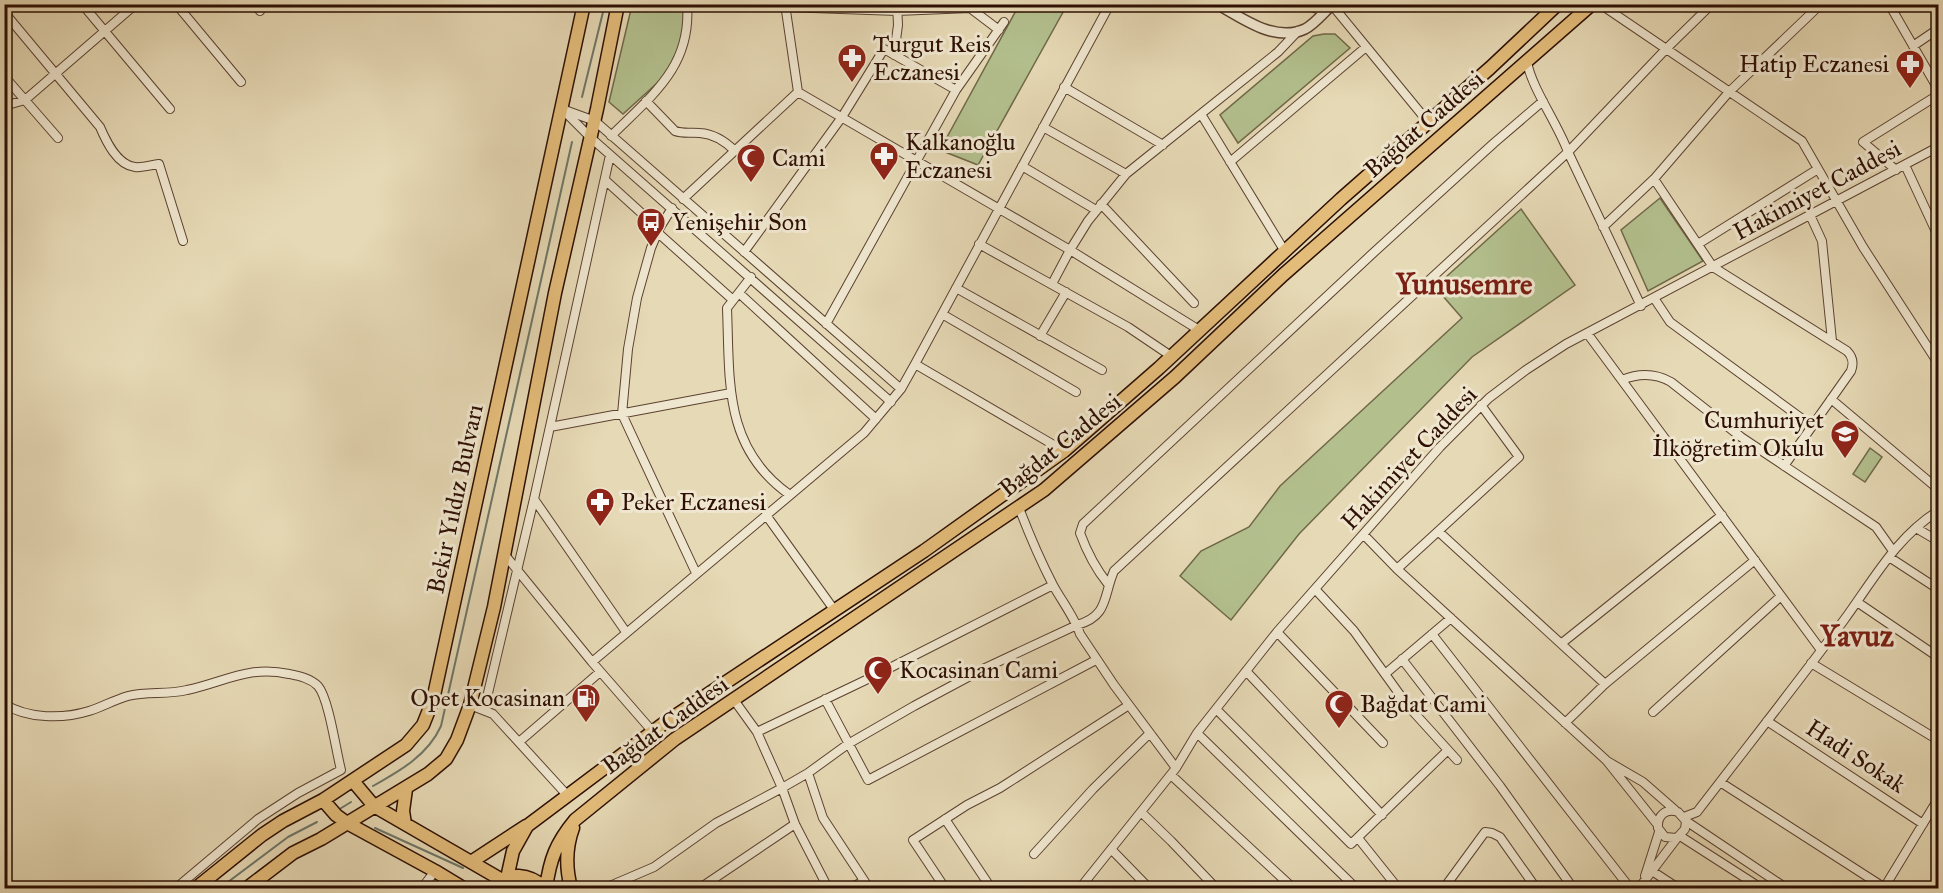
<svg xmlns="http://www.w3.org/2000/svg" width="1943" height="893" font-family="'IM FELL Great Primer',serif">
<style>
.green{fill:#b3c08e;stroke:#706848;stroke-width:1.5}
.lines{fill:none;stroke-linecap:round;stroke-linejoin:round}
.stream{stroke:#6d7667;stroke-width:2}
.minor-casing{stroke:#5b4230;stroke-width:10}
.tertiary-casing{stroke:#5b4230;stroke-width:12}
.primary-casing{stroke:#2d0f03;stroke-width:15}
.minor{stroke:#efe6cf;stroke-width:8}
.tertiary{stroke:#efe6cf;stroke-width:9}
.primary{stroke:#e3bc7a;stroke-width:12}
.labels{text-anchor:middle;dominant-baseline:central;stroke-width:6;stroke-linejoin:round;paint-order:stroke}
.poi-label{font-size:24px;fill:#2d0f03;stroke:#efe6cf;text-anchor:start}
.street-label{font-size:24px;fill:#2d0f03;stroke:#efe6cf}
.district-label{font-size:30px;font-weight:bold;fill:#7a1f14;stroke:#efe6cf}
</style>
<rect width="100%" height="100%" fill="#e6d9b5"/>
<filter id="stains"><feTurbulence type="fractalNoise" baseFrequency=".00333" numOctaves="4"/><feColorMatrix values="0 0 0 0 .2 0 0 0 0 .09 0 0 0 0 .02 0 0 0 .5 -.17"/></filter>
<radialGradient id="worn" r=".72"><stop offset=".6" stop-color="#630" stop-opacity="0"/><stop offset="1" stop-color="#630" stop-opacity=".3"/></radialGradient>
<path class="green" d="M632,5H688L682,44L666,75L623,114L609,102Z
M1019,5H1067L978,165L940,150Z
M1324,34H1335L1350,48L1238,143L1220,115L1313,36Z
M1660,198L1703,261L1648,291L1621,230Z
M1521,209L1575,285L1472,357L1299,534L1231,620L1180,576L1201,551L1249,527L1280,486L1462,318L1435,287Z
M1870,448L1882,457L1865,482L1853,474Z"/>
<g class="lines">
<path class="stream" d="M582,97L605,4
M373,786C400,771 428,755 441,726L572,142
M338,810L351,802
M375,828L463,868
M220,888L288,837L317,822"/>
<g class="minor-casing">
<path id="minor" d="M82,4L170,109
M176,4L241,82
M254,4L260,11
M785,4L798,92
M970,4V8L999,30
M1305,4L1325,12
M1600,4L1802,141L1863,247L1938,363
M1889,4L1938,89
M1332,5L1428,122
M785,7L897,11L970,8
M4,12L100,127C106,141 117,165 135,167C142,168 151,165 159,164L183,241
M1913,46L1938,29
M894,55L898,25L897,4
M4,76L58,138
M1064,87L1163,145
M798,92L1070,250L1199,330
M646,101L675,131C683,134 691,132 700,133C714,134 725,141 735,151
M4,106L25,100L136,4
M562,109L595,121L901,389
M565,112L591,138L891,402
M1201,114L1284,250
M1043,127L1126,174
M611,136C651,96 692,67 687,4
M1230,162L1366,47
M1905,165L1938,236
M1022,166L1096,210
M1896,170L1863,142L1938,95
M1654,179L1713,267L1847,351C1853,357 1854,363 1851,371L1784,466
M605,180L659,229
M683,199L798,92
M1101,204L1194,303
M672,208L659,229L651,248L637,298L628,349L622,414L696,573
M1810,215L1822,241L1832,341
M1603,227L1654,179L1729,92L1821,4
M657,232L733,300
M979,244L1128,327L1171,356
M1698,244L1818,169
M744,252L842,117L884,49L956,90
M751,277L727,308C730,381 723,448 790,495
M1052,284L1070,250L1088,221L1126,174L1278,52L1298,31
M956,288L1102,370
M739,293L876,419
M1654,298L1670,322L1812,426
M1641,306L1568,152L1666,49L1712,4
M942,314L1076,392
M826,324L956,90L1004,22
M1587,333L1821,650
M1040,336L1066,292
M915,364L1064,451
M1622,380C1639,373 1655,373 1671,382L1741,437L1876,527L1893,551
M1831,399L1938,489
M550,427L731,393
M534,499L626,632
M1019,508C1029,534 1040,560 1053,585C1061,600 1075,618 1080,634L1114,685L1176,768
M766,515L835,611
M1916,528L1938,541
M1439,532L1605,684
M1364,535L1397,569L1606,760L1657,824
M505,555L592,662L653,732
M1889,557L1938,589
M1397,569L1519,457L1481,405
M1108,584C1095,568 1087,552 1080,533L1083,524L1371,255L1494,143L1543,101
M1315,589L1354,631L1408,706L1457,760
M1857,602L1938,657
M1277,632L1383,743
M1432,634L1630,888
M1562,643L1722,515
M1402,659L1500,786L1573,888
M592,662L864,433L901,389L915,364L1110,4
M1811,663L1938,740
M1246,671L1382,815
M1385,674L1451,618
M825,699L868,780L1096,660
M734,700L757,732L870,678L1053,585
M4,704C28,719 63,719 89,711C102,707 114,700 128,696C147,691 167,695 187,690C225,682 248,665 289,674C299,676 310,678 318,686C329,699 336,751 341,770L298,793L258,819L176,888
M470,705L493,714L567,795
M1216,709L1351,844L1448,750
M484,710L534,499L610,155
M1653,712L1781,596
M1767,721L1923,824
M1565,723L1605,684L1755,560
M757,732L782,788L795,824L828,888
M1197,733L1356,888
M519,742L600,672
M1607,761L1643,782L1675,810
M808,773L823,818L869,888
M1171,775L1293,888
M1720,782L1885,888
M1141,812L1171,841L1216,888
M1684,817L1697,812C1746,748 1796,685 1844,620C1872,582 1896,537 1938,511
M945,819L991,888
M1686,821L1685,829L1677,838L1665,837L1658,828C1657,815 1666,808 1678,812L1686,821L1786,888
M1680,836L1761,888
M1358,838L1398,888
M1111,849L1149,888
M1034,854L1093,789L1150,733
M1652,871L1678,888
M1645,876L1659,832
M422,888L435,871
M605,888L654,867L716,823L782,788L808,773L848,744L914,706L985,668L1077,625C1109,616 1103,596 1114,571L1568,152C1558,124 1532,89 1527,62
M700,888L795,824
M850,888L864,881
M945,888L913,840L967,805L1000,788L1129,705
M1080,888L1176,768L1197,733L1277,632L1440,447L1489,398L1526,370L1566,344L1938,147
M1444,888L1485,832L1492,833L1500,837L1536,888
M1639,888L1677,838
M1884,888L1938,799"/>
</g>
<g class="tertiary-casing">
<path id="tertiary" d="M1217,4C1242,18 1275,43 1305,29C1315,24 1324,12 1333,4"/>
</g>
<g class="primary-casing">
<path id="primary" d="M353,781L374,806L502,880
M323,800L336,815L347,823L435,871L463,888
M405,824L403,811L406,789
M471,862L526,826
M507,878L513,851L527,826L663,724L924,551L1064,451L1159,368L1341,199L1490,68L1558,4
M196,888L262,835L283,821L323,800L406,745L423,725L433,700L584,4
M247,888L293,853L321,839L428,774L446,759L457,740L470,705L494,607L555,293L597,109L618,4
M493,888C508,870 530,874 545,888
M546,888C550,859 556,843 575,820L675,739L1044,490L1175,377L1283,275L1592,4
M571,888C566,869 566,847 573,828"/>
</g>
<use href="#minor" class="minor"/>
<use href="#tertiary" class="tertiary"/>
<use href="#primary" class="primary"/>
</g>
<defs>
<g id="pharmacy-pin" transform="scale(1.5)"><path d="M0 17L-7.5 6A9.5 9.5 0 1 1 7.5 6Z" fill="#8f2418" stroke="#efe6cf"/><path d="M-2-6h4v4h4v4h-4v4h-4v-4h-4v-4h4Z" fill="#fff"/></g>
<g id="mosque-pin" transform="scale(1.5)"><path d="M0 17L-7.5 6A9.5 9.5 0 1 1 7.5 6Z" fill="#8f2418" stroke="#efe6cf"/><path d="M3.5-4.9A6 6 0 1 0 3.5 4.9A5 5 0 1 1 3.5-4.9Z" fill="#fff"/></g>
<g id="bus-pin" transform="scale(1.5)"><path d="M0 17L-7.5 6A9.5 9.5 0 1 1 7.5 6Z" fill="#8f2418" stroke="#efe6cf"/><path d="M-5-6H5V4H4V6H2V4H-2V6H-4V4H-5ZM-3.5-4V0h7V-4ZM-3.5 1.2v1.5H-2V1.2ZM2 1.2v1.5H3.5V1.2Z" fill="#fff"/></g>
<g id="school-pin" transform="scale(1.5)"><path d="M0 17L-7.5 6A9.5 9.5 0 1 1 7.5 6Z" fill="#8f2418" stroke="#efe6cf"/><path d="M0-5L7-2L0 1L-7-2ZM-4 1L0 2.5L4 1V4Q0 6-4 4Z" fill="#fff"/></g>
<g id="fuel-pin" transform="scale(1.5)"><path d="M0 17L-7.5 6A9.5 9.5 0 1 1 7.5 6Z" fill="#8f2418" stroke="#efe6cf"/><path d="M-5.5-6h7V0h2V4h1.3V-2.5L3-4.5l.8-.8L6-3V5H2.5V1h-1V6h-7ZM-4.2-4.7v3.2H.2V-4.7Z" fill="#fff"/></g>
</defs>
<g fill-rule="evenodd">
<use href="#pharmacy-pin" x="852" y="58"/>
<use href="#pharmacy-pin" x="1910" y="64"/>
<use href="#pharmacy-pin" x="884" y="156"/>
<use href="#mosque-pin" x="751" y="158"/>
<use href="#bus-pin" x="651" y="222"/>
<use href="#school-pin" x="1845" y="434"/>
<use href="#pharmacy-pin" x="600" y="502"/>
<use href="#mosque-pin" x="878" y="670"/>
<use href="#fuel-pin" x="586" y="698"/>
<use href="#mosque-pin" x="1339" y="704"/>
</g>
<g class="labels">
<g class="poi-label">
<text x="873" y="44">Turgut Reis<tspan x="873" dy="28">Eczanesi</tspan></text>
<text x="1889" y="64" text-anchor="end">Hatip Eczanesi</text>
<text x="905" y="142">Kalkanoğlu<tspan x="905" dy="28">Eczanesi</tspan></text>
<text x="772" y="158">Cami</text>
<text x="672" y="222">Yenişehir Son</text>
<text x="1824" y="420" text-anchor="end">Cumhuriyet<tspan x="1824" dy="28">İlköğretim Okulu</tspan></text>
<text x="621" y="502">Peker Eczanesi</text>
<text x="899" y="670">Kocasinan Cami</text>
<text x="565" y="698" text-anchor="end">Opet Kocasinan</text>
<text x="1360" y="704">Bağdat Cami</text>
</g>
<g class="street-label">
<text transform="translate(1424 124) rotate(-41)">Bağdat Caddesi</text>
<text transform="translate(1817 190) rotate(-28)">Hakimiyet Caddesi</text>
<text transform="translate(1060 445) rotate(-39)">Bağdat Caddesi</text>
<text transform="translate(1409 458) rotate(-47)">Hakimiyet Caddesi</text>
<text transform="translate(455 499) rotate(-78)">Bekir Yıldız Bulvarı</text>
<text transform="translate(665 725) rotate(-36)">Bağdat Caddesi</text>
<text transform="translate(1856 756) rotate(33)">Hadi Sokak</text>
</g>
<g class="district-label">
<text x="1464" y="284">Yunusemre</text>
<text x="1857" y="636">Yavuz</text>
</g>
</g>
<rect width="1943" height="893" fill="none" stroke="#e6d9b5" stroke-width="24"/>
<rect x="6" y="6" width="1931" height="881" fill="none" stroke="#2d0f03" stroke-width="3"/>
<rect x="12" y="12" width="1919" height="869" fill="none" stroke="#2d0f03" stroke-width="1.5"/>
<rect width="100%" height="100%" filter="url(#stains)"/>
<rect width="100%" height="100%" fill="url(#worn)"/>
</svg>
